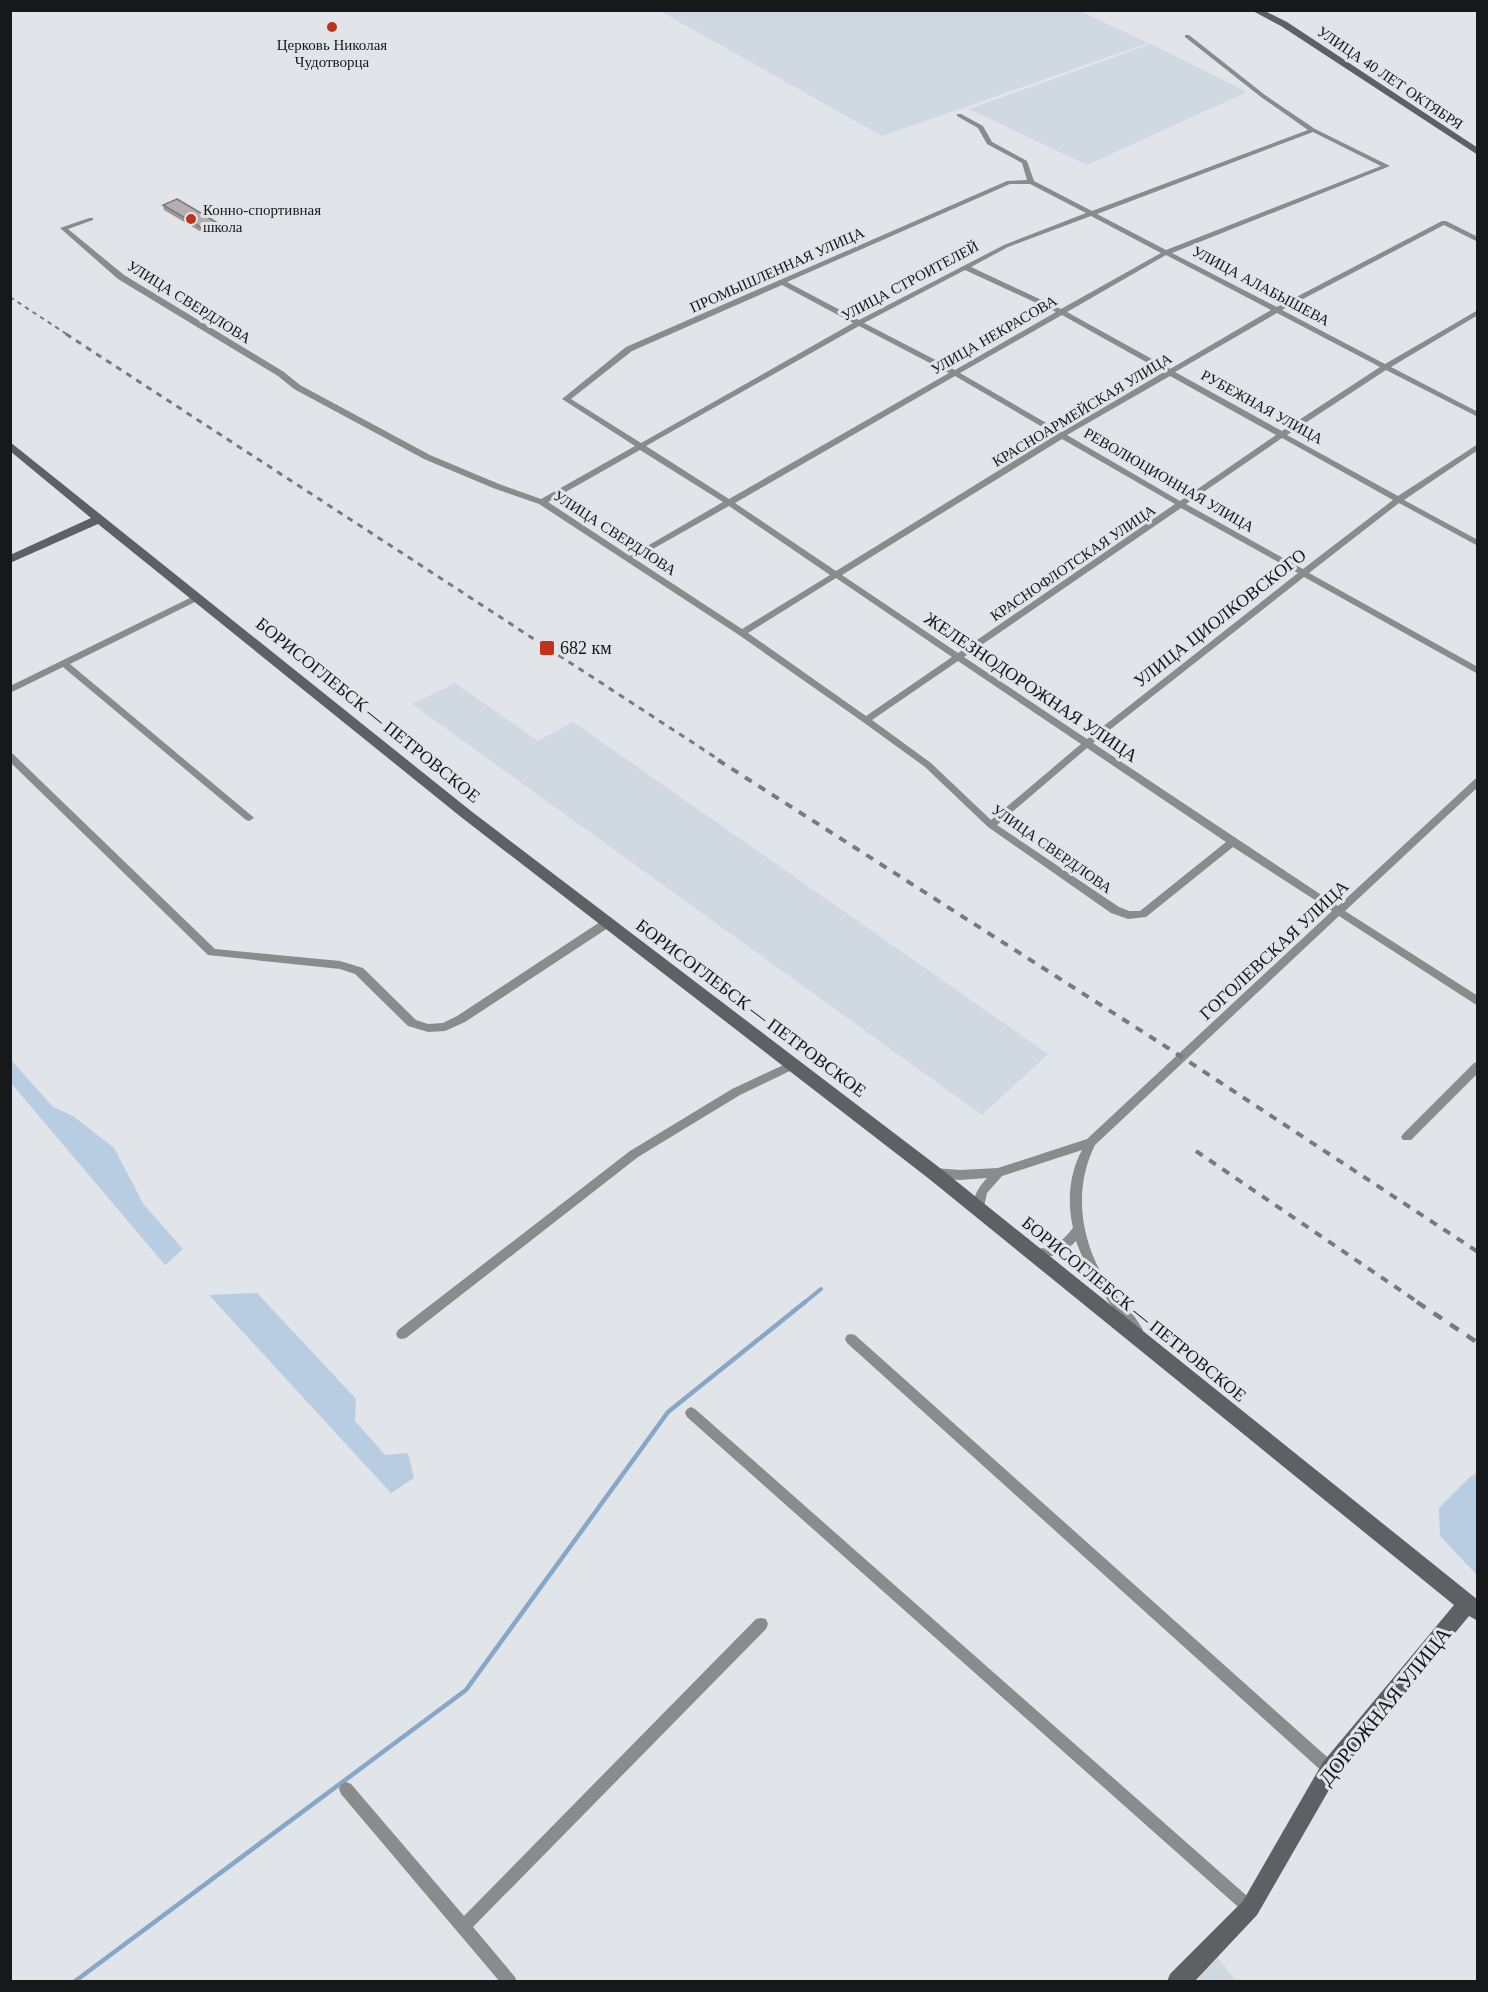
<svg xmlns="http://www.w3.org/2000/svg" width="1488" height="1992" font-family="Georgia,serif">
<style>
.built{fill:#d0d8e2}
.green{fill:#b8cce2}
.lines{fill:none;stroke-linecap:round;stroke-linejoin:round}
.stream-far1{stroke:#87a7c8;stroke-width:4}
.stream{stroke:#87a7c8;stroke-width:4.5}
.street{fill:#898b8c;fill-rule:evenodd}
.secondary{fill:#5f6063;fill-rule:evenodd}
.rail-far3{stroke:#787a7c;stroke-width:2;stroke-dasharray:4.5 4.5;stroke-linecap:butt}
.rail-far2{stroke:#787a7c;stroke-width:3;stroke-dasharray:6 6;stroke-linecap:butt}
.rail-far1{stroke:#787a7c;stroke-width:4;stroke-dasharray:8 8;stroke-linecap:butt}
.rail{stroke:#787a7c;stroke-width:4.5;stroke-dasharray:10 10;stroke-linecap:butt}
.wall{fill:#9b9696}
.shaded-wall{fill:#7e7a7a}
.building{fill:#b4afae;stroke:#7e7a7a;stroke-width:1.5}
.poi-dot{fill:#be331a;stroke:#e1e4e8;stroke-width:2}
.labels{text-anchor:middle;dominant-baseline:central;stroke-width:6;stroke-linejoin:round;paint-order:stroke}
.far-poi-label{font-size:15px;fill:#171819;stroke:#e1e4e8}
.far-street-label{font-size:15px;fill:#171819;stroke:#e1e4e8}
.street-label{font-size:18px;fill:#171819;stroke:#e1e4e8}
.poi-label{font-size:18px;fill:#171819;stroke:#e1e4e8;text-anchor:start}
.near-street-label{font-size:21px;fill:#171819;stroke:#e1e4e8}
</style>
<rect width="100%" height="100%" fill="#e1e4e8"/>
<path class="built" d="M660,11H1080L1148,43L882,136Z
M1151,44L1247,92L1087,165L969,109Z
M455,683L538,741L573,722L1048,1054L982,1115L412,704Z
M1216,1955L1236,1981L1195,1982Z"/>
<path class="green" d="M10,1059L53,1107L73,1116L114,1148L144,1205L183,1249L165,1265L11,1083Z
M257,1293L356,1399L355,1421L385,1455L408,1453L414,1478L391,1493L209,1295Z
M1477,1473V1575L1440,1536L1439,1508L1470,1477Z"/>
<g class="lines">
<path class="stream-far1" d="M804,1303L821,1289"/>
<path class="stream" d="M74,1982L466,1690L668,1412L805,1302"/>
<path class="street" d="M1185,35H1189L1265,95L1315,129L1390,166L1172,253L1277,307L1442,221H1446L1478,237V242L1444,225L1282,310L1385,364L1478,310V315L1391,367L1478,412V417L1386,370L1287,435L1398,496L1478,444V450L1404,500L1478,540V546L1399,503L1309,573L1478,667V674L1304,577L1093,743L1338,906L1475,779L1478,778V787L1345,911L1478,996V1006L1339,916L1095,1145C1072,1191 1081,1244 1109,1286C1120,1301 1135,1314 1143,1330L1141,1334L1137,1335L1133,1334C1109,1303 1089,1278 1076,1241C1065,1253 1048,1261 1031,1256L1029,1253L1031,1250C1037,1248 1044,1249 1050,1247C1060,1244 1067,1235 1073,1228C1067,1202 1069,1174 1082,1150L1002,1176L987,1193L983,1211L979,1213L975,1211C971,1198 978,1188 987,1178L960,1180L934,1178L930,1176L928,1173L930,1170L934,1168L960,1170L998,1168L1087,1139L1332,911L1233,847L1146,917L1128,919L1111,913L988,827L925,767L863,722L739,635L539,504L493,488L424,459L294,389L278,376L118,279L60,228L89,218H93V220L68,229L124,275L284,372L300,385L430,455L499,484L541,499L635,446L562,399L626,347L1007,181L1027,180L1022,163L987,144L978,128L957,116V114H961L983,126L992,142L1027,161L1034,181L1092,211L1308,130L1261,97L1185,37ZM1313,132L1381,166L1166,250L1097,214ZM1010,184H1030L1086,213L1004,245L859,320L787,282ZM1091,216L1161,253L1061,309L971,267L1008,247ZM1166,255L1271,310L1170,369L1067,312ZM965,270L1056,312L955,370L864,323ZM782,285L853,323L641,443L571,399L632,351ZM1277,313L1380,367L1282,431L1175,372ZM1062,315L1164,372L1062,432L960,373ZM859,326L949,373L729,499L646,446ZM955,376L1056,435L836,571L735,503ZM1170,376L1276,435L1180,501L1067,435ZM1282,438L1393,500L1303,569L1186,504ZM1062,439L1175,504L958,653L842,575ZM640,450L723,502L630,556L548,502ZM729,506L830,575L742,629L635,559ZM1181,508L1298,573L1087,739L964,657ZM836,578L952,657L866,716L748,633ZM958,661L1081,744L991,820L931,763L872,720ZM1087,748L1226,842L1140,911H1129L1119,907L997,825Z
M196,595L199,596V600L70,664L252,816L254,818L249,821L246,820L63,667L10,693V686Z
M10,753L13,754L215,949L340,961L363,968L416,1020L428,1024L443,1023L457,1016L603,920L607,919L612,923L611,926L465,1022L445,1031L428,1032L408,1026L355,974L340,969L208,955L10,762Z
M792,1061L796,1062L797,1065L796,1068L740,1095L638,1157L406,1338L402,1339L398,1338L396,1334L398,1330L630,1151L732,1089Z
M1478,1062V1073L1411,1140H1403L1401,1137L1403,1134L1474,1063Z
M851,1334L855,1335L1335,1764L1337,1769L1335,1774L1330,1776L1325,1774L847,1343L845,1339L847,1335Z
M691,1407L695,1409L1255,1903L1257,1908L1255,1913L1250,1915L1245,1913L687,1417L685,1413L687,1409Z
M761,1618L766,1619L768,1624L766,1629L473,1927L515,1977L517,1982H500L341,1794L339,1789L341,1784L346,1782L351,1784L464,1916L756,1619Z"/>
<path class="secondary" d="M1251,10H1263L1287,22L1478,148V155L1281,26Z
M10,442L471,811L940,1168L1478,1600V1621L1469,1616L1337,1776L1257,1915L1194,1982H1167L1170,1974L1243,1901L1323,1762L1454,1605L928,1178L461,817L98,524L10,563V555L91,518L10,451Z"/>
<path class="rail-far3" d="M10,297L68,335"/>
<path class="rail-far2" d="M66,334L721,761"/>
<path class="rail-far1" d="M718,760L1168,1048L1478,1252
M1196,1151L1419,1303"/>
<path class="rail" d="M1417,1302L1478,1343"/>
</g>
<path class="wall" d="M163,205L217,227L203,233L164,210Z"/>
<path class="shaded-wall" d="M216,222L217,227L203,233L202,228Z"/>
<path class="building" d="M177,199L216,222L202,228L163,205Z"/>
<g class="poi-dot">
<circle cx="332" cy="27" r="6"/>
<circle cx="191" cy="219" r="6"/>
<rect x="539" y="640" width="16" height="16" rx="3"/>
</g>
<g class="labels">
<g class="far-poi-label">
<text x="332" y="45">Церковь Николая<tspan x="332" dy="17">Чудотворца</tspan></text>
<text x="203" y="210" text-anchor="start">Конно-спортивная<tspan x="203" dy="17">школа</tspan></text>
</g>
<g class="far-street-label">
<text transform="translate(1390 78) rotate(34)">УЛИЦА 40 ЛЕТ ОКТЯБРЯ</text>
<text transform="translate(777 270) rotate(-24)">ПРОМЫШЛЕННАЯ УЛИЦА</text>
<text transform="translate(910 281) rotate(-28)">УЛИЦА СТРОИТЕЛЕЙ</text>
<text transform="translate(1261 286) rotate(28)">УЛИЦА АЛАБЫШЕВА</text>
<text transform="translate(189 302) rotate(32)">УЛИЦА СВЕРДЛОВА</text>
<text transform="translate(994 335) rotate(-30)">УЛИЦА НЕКРАСОВА</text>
<text transform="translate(1262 407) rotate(29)">РУБЕЖНАЯ УЛИЦА</text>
<text transform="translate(1082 410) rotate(-31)">КРАСНОАРМЕЙСКАЯ УЛИЦА</text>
<text transform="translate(1169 480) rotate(30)">РЕВОЛЮЦИОННАЯ УЛИЦА</text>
<text transform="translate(615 533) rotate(33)">УЛИЦА СВЕРДЛОВА</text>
<text transform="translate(1073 563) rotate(-34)">КРАСНОФЛОТСКАЯ УЛИЦА</text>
<text transform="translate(1052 849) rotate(35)">УЛИЦА СВЕРДЛОВА</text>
</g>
<g class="street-label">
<text transform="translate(1220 618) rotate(-38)">УЛИЦА ЦИОЛКОВСКОГО</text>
<text transform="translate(1031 687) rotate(34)">ЖЕЛЕЗНОДОРОЖНАЯ УЛИЦА</text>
<text transform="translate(368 710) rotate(39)">БОРИСОГЛЕБСК — ПЕТРОВСКОЕ</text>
<text transform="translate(1274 950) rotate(-43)">ГОГОЛЕВСКАЯ УЛИЦА</text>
<text transform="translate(751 1008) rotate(37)">БОРИСОГЛЕБСК — ПЕТРОВСКОЕ</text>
<text transform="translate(1134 1309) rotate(39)">БОРИСОГЛЕБСК — ПЕТРОВСКОЕ</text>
</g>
<g class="poi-label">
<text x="560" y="648">682 км</text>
</g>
<g class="near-street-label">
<text transform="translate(1385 1706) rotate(-51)">ДОРОЖНАЯ УЛИЦА</text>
</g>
</g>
<rect width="1488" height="1992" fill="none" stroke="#171819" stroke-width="24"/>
</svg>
